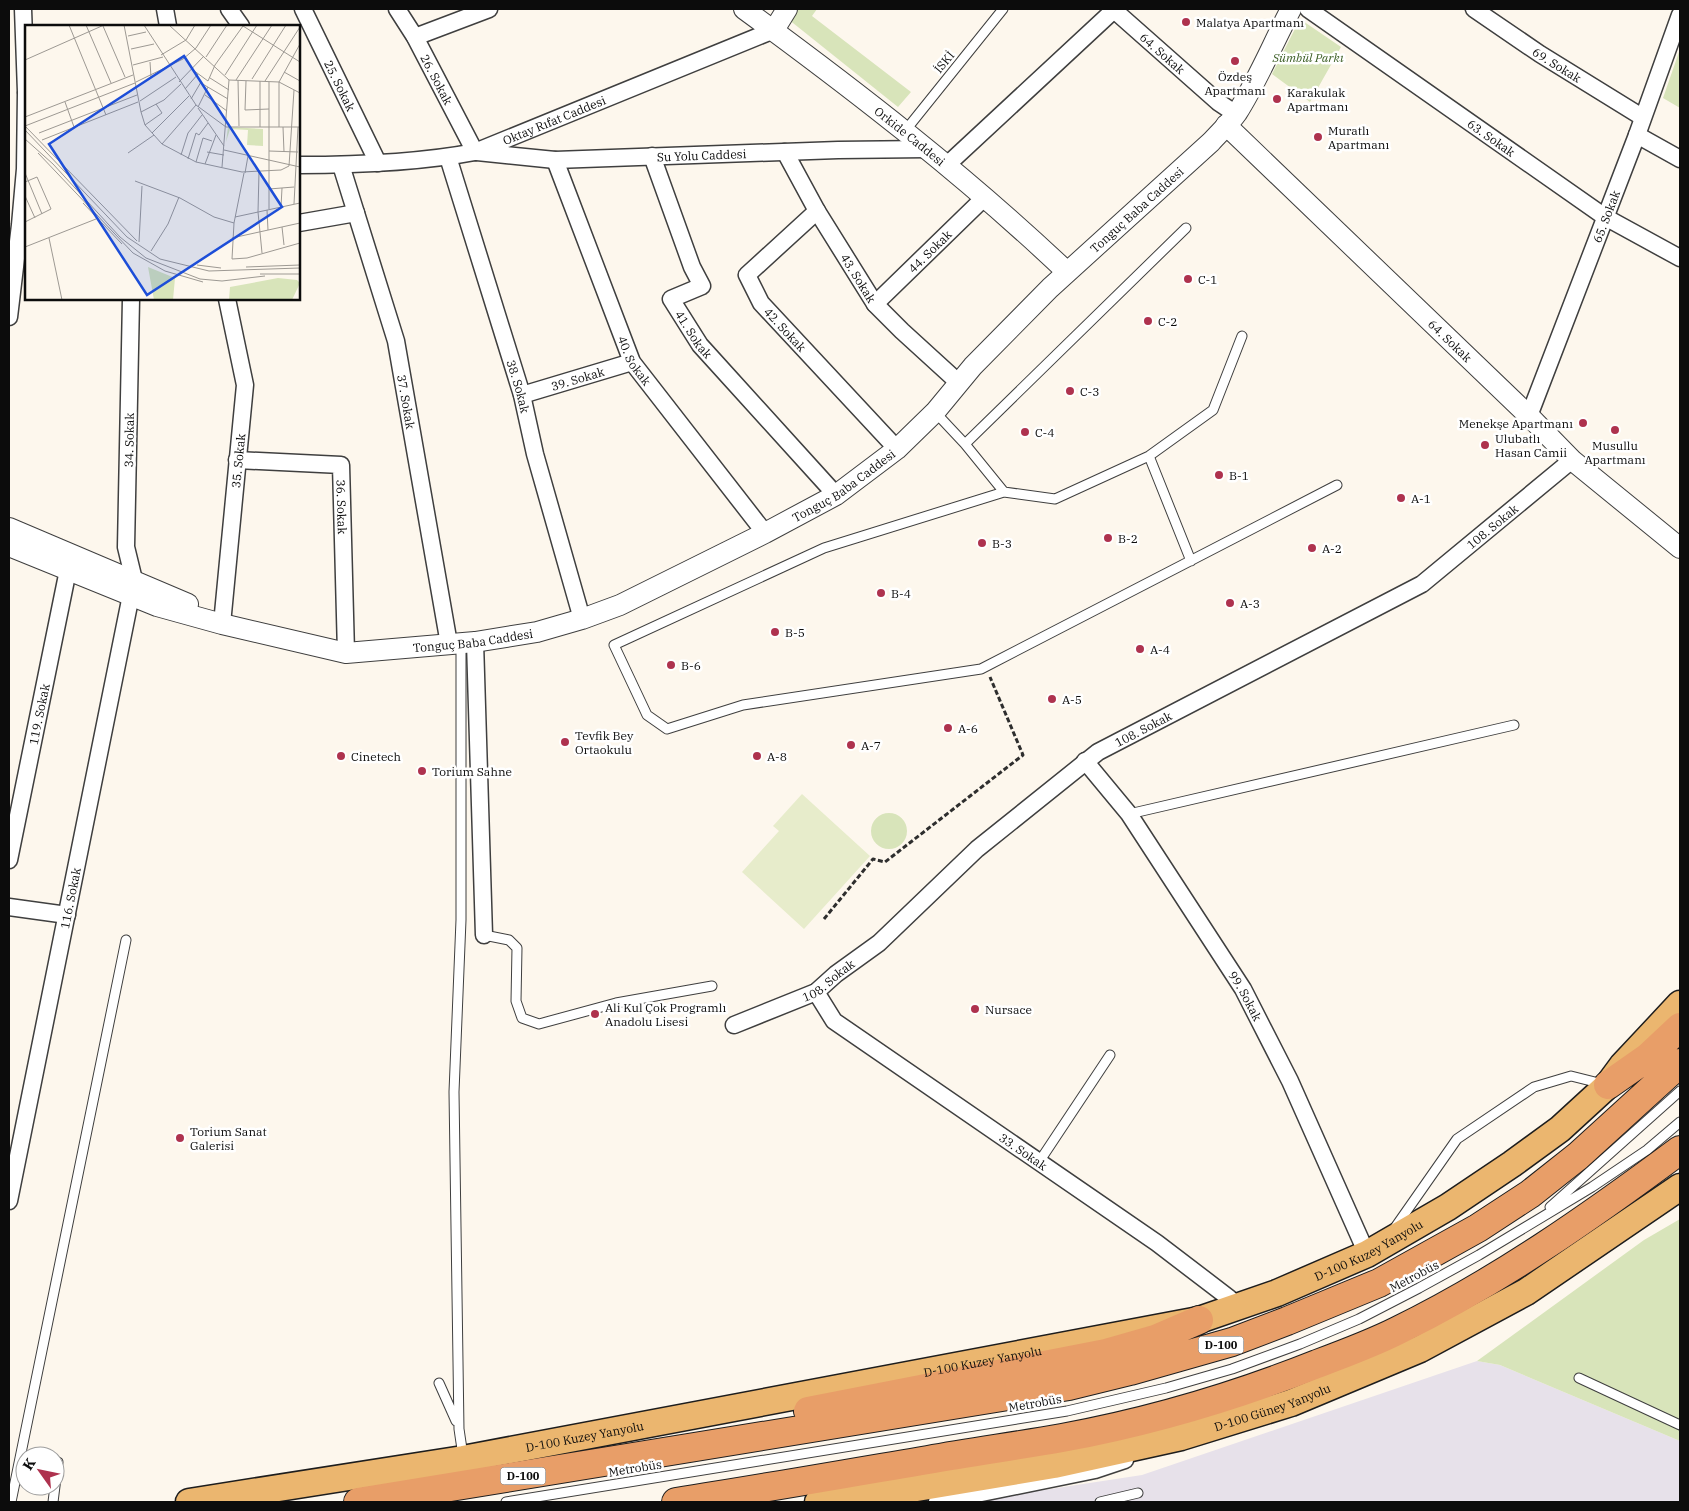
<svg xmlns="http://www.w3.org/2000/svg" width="1689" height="1511" font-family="'IBM Plex Serif',serif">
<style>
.industrial{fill:#e7e1ea}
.green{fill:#d8e4ba}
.pitch{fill:#e7eccb}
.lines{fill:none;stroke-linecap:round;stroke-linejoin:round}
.service-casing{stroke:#3f3f3f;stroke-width:11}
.minor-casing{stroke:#3f3f3f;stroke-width:19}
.tertiary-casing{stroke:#3f3f3f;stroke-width:22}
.primary-casing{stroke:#1d1d1d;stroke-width:29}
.trunk-casing{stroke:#1d1d1d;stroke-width:30}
.path{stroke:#2e2e2e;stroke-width:3;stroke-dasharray:5 2.5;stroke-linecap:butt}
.service{stroke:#fff;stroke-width:9}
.minor{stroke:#fff;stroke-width:16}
.tertiary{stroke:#fff;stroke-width:20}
.primary{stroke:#ebb66f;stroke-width:26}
.trunk{stroke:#e89e68;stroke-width:28}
.poi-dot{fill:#ae324e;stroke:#fff;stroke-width:2}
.labels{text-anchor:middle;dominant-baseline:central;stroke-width:5;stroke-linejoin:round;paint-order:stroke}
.shield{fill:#fff;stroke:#555;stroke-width:1}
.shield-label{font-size:11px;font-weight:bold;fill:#0c0c0c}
.poi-label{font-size:12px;fill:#0c0c0c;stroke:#fff;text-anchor:start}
.street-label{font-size:12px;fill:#0c0c0c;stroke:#fff}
.park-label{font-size:12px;font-style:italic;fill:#3a5d23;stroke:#fff}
.inset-road{fill:none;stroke:#9d9993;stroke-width:1}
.view{fill:#1d4ed8;fill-opacity:0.15;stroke:#1d4ed8;stroke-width:2.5}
.inset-edge{fill:none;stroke:#0c0c0c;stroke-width:2.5}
</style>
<rect width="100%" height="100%" fill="#fdf7ed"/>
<path class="industrial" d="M1477,1361L1500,1365L1680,1441V1502H966L1142,1475Z"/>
<path class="green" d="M795,9H817L812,16L911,92L898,107L788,19Z
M1300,19L1341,47L1310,102L1272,74Z
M1680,49V108L1663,98Z
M871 831a18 18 0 1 1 36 0a18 18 0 1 1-36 0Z
M1680,1219V1441L1500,1365L1477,1361L1644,1240Z"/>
<path class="pitch" d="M802,794L870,856L804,929L742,872L779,831L773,826Z"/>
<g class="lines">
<g class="service-casing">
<path id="service" d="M905,131L1003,9
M1242,336L1213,410L1149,456L1055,499L1004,492L824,548L614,645L647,715L667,729L743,705L981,669L1337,485
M935,412L965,444L1004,492
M965,444L1186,228
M1149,456L1191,561
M461,643V920L454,1092L459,1429L463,1456
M1129,814L1514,725
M484,935L509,940L517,948L516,1001L522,1018L539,1024L616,1003L712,986
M1039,1162L1110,1055
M1550,1207L1680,1091
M1394,1229L1457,1139L1534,1087L1571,1076L1603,1084
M1579,1378L1680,1425
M439,1383L456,1421
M11,1502L126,940
M53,1502L58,1462
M506,1502L1067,1411L1166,1388L1232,1369L1300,1344L1359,1319L1419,1288L1479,1255L1592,1187L1647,1150L1680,1122
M1100,1502L1138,1493"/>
</g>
<g class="minor-casing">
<g id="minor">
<path d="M23,9L26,92"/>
<path d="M165,9L168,26"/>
<path d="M229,9L241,26"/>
<path id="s1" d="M303,9L378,163"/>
<path id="s2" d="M397,9L415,37L475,152"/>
<path id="s3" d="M1308,9L1605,217L1680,258"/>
<path id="s4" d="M1474,9L1540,54L1642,117"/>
<path id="s5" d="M1114,10L1218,102L1236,114"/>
<path d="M415,37L489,9"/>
<path d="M1637,135L1680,159"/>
<path id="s6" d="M477,152L555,160L838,150L927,149"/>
<path id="s7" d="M785,152L817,211L875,304L902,331L959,383"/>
<path id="s8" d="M652,156L692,267L702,286L671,299L700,345L836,495"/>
<path id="s9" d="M448,157L522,395L535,454L582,619"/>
<path id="s10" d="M555,160L632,362L765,533"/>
<path id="s11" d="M299,165C357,165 417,163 475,152L774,30"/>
<path id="s12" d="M341,165L396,341L449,644"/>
<path d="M947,165L1115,9"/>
<path id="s13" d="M817,211L747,275L761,303L897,449"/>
<path d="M299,223L356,213"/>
<path d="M131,299L126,547L134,580"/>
<path id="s14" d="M875,304L985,197"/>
<path d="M9,317L20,225L25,169L26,93"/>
<path id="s15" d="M522,395L632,362"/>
<path id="s16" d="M1529,416L1637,135L1680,15"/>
<path id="s17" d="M237,460L341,465L346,653"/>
<path id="s18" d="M222,624L245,385L227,299"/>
<path d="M475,642L484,935"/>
<path id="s19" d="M1085,761L1129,814L1243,989L1290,1081L1367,1254"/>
<path id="s20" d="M9,860L68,570"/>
<path d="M9,907L67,915"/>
<path id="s21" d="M816,992L834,1021L1157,1243L1229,1298L1236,1307"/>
<path id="s22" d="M734,1025L816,992L836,974L879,943L977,849L1098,752L1422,584L1572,460"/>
<path id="s23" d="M9,1201L131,595"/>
<path d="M937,1502L1095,1470L1125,1460"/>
</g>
</g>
<g class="tertiary-casing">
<g id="tertiary">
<path id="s24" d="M744,9C856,91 966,176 1067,272"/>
<path d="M774,30L787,9"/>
<path id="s25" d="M1226,125L1529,416L1572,460L1680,548"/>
<path d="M9,528L188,604"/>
<path id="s26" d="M9,546L157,606L222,624L346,653L475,642L537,632L582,619L620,605L765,533L836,495L897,449L935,412L973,366L1050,288L1211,142C1219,133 1230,123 1237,113C1258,80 1273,43 1291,9"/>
</g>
</g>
<g class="primary-casing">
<g id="primary">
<path id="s27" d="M189,1502L463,1459L1199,1320L1277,1293L1367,1254L1448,1207L1512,1164L1560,1129L1608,1085L1622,1066L1680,1004"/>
<path id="s28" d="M818,1502L905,1490L1054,1465L1181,1437L1291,1403L1420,1349L1526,1292L1680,1187"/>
</g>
</g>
<g class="trunk-casing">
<path id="trunk" d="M1608,1085L1648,1057L1680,1027
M808,1411L1106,1353L1155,1339L1199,1320
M358,1502L1069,1386L1130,1371L1232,1342L1287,1321L1379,1283L1478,1228L1530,1194L1578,1156L1680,1063
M676,1502C760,1489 844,1474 928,1460C972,1452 1017,1446 1062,1438C1149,1422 1234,1397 1317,1364C1344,1354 1371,1344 1397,1331C1499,1281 1590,1217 1680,1150"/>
</g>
<path class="path" d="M824,919L873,859L885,862L1023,755L990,677"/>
<use href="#service" class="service"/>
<use href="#minor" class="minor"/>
<use href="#tertiary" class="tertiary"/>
<use href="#primary" class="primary"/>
<use href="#trunk" class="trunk"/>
</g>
<g class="poi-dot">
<circle cx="1186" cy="22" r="5"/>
<circle cx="1235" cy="61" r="5"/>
<circle cx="1277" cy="99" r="5"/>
<circle cx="1318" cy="137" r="5"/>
<circle cx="1188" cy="279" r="5"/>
<circle cx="1148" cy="321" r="5"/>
<circle cx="1070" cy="391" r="5"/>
<circle cx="1583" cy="423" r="5"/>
<circle cx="1615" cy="430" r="5"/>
<circle cx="1025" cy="432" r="5"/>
<circle cx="1485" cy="445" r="5"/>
<circle cx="1219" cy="475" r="5"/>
<circle cx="1401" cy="498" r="5"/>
<circle cx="1108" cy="538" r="5"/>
<circle cx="982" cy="543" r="5"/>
<circle cx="1312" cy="548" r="5"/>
<circle cx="881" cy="593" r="5"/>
<circle cx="1230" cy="603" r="5"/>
<circle cx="775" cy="632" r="5"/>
<circle cx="1140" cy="649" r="5"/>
<circle cx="671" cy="665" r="5"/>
<circle cx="1052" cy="699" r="5"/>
<circle cx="948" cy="728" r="5"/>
<circle cx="565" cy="742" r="5"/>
<circle cx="851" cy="745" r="5"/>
<circle cx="341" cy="756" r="5"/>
<circle cx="757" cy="756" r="5"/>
<circle cx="422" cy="771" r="5"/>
<circle cx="975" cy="1009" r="5"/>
<circle cx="595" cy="1014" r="5"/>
<circle cx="180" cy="1138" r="5"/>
</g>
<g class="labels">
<g class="shield">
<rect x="1198.5" y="1336.5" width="45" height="17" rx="4"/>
<rect x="500.5" y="1467.5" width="45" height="17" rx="4"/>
</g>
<g class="shield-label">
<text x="1221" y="1345">D-100</text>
<text x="523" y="1476">D-100</text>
</g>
<g class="poi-label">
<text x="1196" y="22">Malatya Apartmanı</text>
<text x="1235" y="76" text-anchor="middle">Özdeş<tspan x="1235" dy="14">Apartmanı</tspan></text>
<text x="1287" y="92">Karakulak<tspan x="1287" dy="14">Apartmanı</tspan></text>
<text x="1328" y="130">Muratlı<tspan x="1328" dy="14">Apartmanı</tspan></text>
<text x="1198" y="279">C-1</text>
<text x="1158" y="321">C-2</text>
<text x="1080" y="391">C-3</text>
<text x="1573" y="423" text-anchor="end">Menekşe Apartmanı</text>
<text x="1035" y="432">C-4</text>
<text x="1495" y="438">Ulubatlı<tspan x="1495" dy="14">Hasan Camii</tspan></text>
<text x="1615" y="445" text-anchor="middle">Musullu<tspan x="1615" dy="14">Apartmanı</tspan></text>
<text x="1229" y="475">B-1</text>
<text x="1411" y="498">A-1</text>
<text x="1118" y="538">B-2</text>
<text x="992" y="543">B-3</text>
<text x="1322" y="548">A-2</text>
<text x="891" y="593">B-4</text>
<text x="1240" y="603">A-3</text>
<text x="785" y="632">B-5</text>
<text x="1150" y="649">A-4</text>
<text x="681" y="665">B-6</text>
<text x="1062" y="699">A-5</text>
<text x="958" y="728">A-6</text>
<text x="575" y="735">Tevfik Bey<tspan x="575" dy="14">Ortaokulu</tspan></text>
<text x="861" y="745">A-7</text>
<text x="351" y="756">Cinetech</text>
<text x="767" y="756">A-8</text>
<text x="432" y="771">Torium Sahne</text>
<text x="605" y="1007">Ali Kul Çok Programlı<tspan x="605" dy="14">Anadolu Lisesi</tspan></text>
<text x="985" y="1009">Nursace</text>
<text x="190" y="1131">Torium Sanat<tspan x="190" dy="14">Galerisi</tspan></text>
</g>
<g class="street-label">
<text stroke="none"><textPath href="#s5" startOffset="65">64. Sokak</textPath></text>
<text transform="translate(944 62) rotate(-51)">İSKİ</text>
<text stroke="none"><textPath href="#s4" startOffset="100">69. Sokak</textPath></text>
<text stroke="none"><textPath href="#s2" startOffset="81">26. Sokak</textPath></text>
<text stroke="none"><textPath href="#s1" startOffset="85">25. Sokak</textPath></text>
<text stroke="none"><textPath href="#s11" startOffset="262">Oktay Rıfat Caddesi</textPath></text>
<text stroke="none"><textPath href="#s24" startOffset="209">Orkide Caddesi</textPath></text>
<text stroke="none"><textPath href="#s3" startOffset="224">63. Sokak</textPath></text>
<text stroke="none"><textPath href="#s6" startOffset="225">Su Yolu Caddesi</textPath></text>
<text stroke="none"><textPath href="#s26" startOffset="1292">Tonguç Baba Caddesi</textPath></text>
<text stroke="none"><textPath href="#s16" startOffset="214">65. Sokak</textPath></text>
<text stroke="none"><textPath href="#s14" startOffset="76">44. Sokak</textPath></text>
<text stroke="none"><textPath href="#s7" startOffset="146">43. Sokak</textPath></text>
<text stroke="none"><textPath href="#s13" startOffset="162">42. Sokak</textPath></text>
<text stroke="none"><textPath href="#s8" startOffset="215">41. Sokak</textPath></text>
<text stroke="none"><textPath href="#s25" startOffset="311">64. Sokak</textPath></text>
<text stroke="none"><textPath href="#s10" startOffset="216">40. Sokak</textPath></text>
<text stroke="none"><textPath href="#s15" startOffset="58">39. Sokak</textPath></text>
<text stroke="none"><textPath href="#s9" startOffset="240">38. Sokak</textPath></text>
<text stroke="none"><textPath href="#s12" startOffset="246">37. Sokak</textPath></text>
<text transform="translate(129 440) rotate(-89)">34. Sokak</text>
<text stroke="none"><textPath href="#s18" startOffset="164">35. Sokak</textPath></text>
<text stroke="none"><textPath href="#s26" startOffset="888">Tonguç Baba Caddesi</textPath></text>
<text stroke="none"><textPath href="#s17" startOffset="146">36. Sokak</textPath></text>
<text stroke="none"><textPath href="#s22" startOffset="915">108. Sokak</textPath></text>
<text stroke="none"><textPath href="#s26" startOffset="482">Tonguç Baba Caddesi</textPath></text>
<text stroke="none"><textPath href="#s20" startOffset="149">119. Sokak</textPath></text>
<text stroke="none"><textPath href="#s22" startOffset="510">108. Sokak</textPath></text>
<text stroke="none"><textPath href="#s23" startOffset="309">116. Sokak</textPath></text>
<text stroke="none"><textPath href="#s22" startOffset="105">108. Sokak</textPath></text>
<text stroke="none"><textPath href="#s19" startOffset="285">99. Sokak</textPath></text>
<text stroke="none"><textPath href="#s21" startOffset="264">33. Sokak</textPath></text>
<text stroke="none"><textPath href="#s27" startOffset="1210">D-100 Kuzey Yanyolu</textPath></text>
<text transform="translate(1414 1276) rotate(-28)">Metrobüs</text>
<text stroke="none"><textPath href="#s27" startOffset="806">D-100 Kuzey Yanyolu</textPath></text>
<text transform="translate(1035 1403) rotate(-10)">Metrobüs</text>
<text stroke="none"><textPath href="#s28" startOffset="465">D-100 Güney Yanyolu</textPath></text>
<text stroke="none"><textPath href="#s27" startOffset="401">D-100 Kuzey Yanyolu</textPath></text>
<text transform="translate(635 1468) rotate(-9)">Metrobüs</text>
</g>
<g class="park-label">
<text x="1308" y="57">Sümbül Parkı</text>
</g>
</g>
<g transform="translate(25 25)">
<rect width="275" height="275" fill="#fdf7ed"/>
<path d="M203,102L238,104V121L222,120L223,105L205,104L201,117ZM123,242L150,253L148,275H129ZM253,253L272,255L275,258L267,275H204L205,262Z" fill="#d8e4ba"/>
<path class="inset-road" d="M44,0L81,90M61,0L86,58M99,0L116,87L120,100L137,119L171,137L217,147L256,145L264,141M119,0L171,80L201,102H275M144,0L204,55L197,142M78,1L100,52M218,1L275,37M103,11L121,7M106,24L129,19M136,30L161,15L170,0M181,32L202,0M0,35L79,0M125,37L126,52M108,40L138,32M168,45L183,56L190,40L218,1M259,47L275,56M200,50L232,0M185,53L204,65M227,54L261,0M204,55L254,57L275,68M211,55L247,0M213,55L214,101M221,56L220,85L244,84M240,56L275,2M111,57L158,34L171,23L186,0M154,57L179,31M176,58L203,74M160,64L173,49M180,70L202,86M166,74L176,57M115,76L151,52M40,77L49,102M173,82L183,62M173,83L199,121M116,87L139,75L156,59M0,92L108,50M120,100L137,88L131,79M0,101L110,58M0,101L112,216M235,102V56M254,102V57L275,19M258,102L259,127M0,105L102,212L135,234L184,246L275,243M14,108L112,70M127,108L164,71M0,114L28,139L95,212L121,233L175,254L197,256L240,251M17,115L113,77M137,119L171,80M199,125L275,142M244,126L273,127M182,127L199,130M13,128L108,228L140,246L178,257M103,128L129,110M156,130L163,108L177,90M163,134L171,108L174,110L183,98M171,137L178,113L187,116M180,139L191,110M264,141L269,65M234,147L233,187L237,228M0,148L17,189M219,148L209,198L207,234L222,233L275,218M220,148L223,131M110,156L155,173L189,192L209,198M0,157L12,152L26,184L0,197M244,164L269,162M0,171L10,193M58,178L97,219M269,179L273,102M256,182L257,163M244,184V57M242,185L243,205M210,192L275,178M257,202L259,220M24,213L37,275M207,213L275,198M114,217L117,161M0,222L71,194M126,226L143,199L154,172M172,240L196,243M221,242L275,240M235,249H275"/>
<path class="view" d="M159,31L257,182L122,270L24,119Z"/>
<rect width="275" height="275" class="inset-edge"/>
</g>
<rect width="1689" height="1511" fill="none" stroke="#0c0c0c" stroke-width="20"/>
<g transform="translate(40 1471) rotate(303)"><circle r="24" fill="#ffffff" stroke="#9e9e9e"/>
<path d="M0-4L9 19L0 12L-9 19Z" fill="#ae324e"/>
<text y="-8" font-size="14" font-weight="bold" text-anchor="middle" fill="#0c0c0c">K</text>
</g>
</svg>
